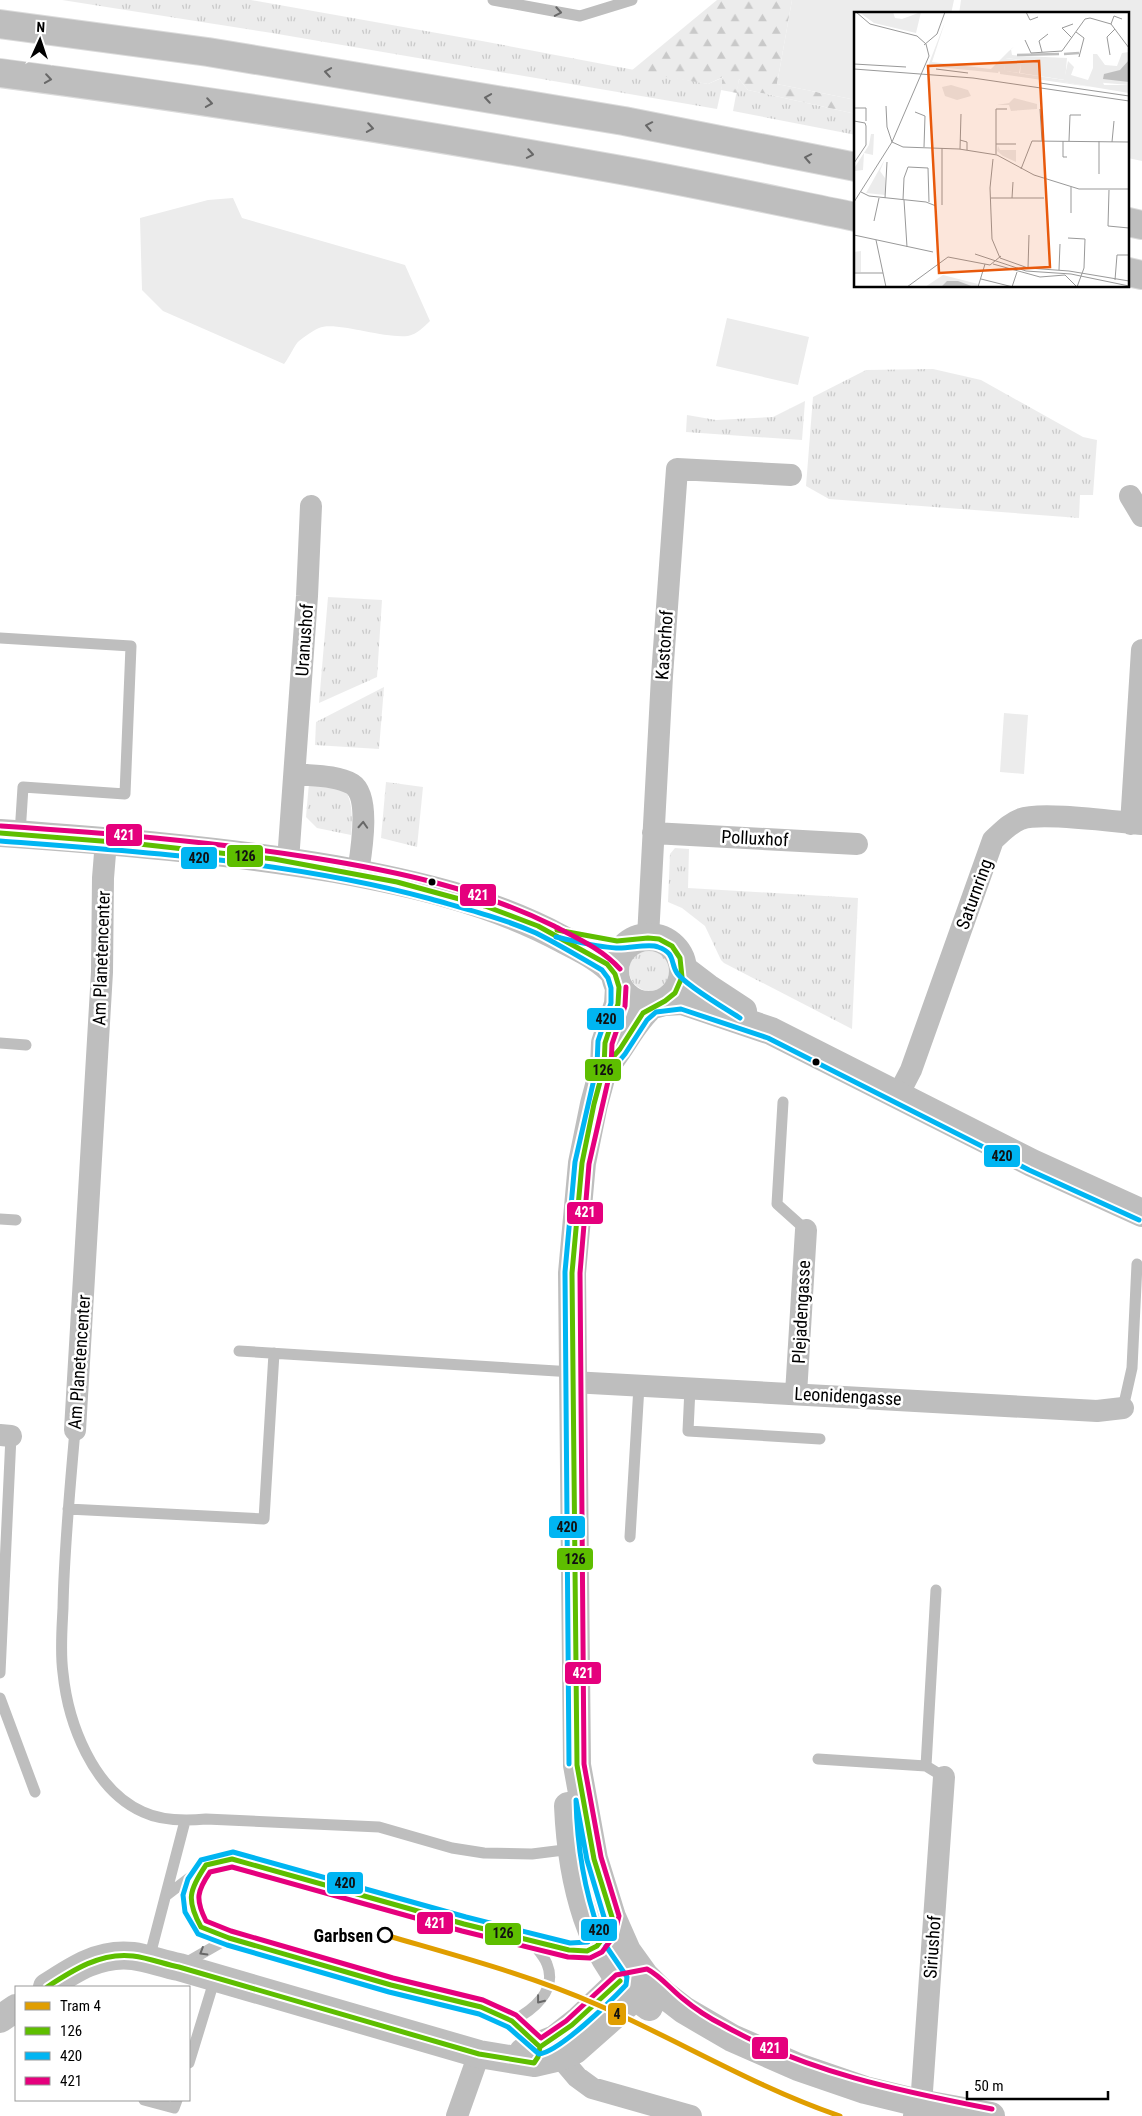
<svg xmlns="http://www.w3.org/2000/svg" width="1142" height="2116" font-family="'Roboto Condensed',sans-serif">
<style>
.grass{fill:url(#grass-tufts)}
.forest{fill:url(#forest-firs)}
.green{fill:#ececec}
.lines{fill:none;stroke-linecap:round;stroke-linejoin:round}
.motorway-casing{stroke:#dbdbdb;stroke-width:30}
.service{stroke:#bebebe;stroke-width:11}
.minor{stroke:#bebebe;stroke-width:22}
.tertiary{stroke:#bebebe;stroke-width:28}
.motorway{stroke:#bebebe;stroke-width:28}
.bus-1-casing{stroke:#fff;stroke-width:9}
.bus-2-casing{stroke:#fff;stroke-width:9}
.bus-3-casing{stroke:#fff;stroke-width:9}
.bus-1{stroke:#5ebe00;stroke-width:5}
.bus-2{stroke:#00b5f2;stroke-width:5}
.bus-3{stroke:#e5007d;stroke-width:5}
.tram-1-casing{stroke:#fff;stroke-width:9}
.tram-1{stroke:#e09e00;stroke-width:5}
.oneway{stroke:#686868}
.bus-dot{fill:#000;stroke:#fff;stroke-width:2}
.stop-dot{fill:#fff;stroke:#000;stroke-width:2.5}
.labels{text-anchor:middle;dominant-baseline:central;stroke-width:5;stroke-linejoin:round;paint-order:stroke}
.street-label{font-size:18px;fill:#000;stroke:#fff}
.stop-label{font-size:18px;font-weight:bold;fill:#000;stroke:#fff;text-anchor:end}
.inset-river{fill:none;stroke:#bfbfbf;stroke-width:2.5}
.inset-road{fill:none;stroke:#999;stroke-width:1}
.view{fill:#e8590c;fill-opacity:0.15;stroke:#e8590c;stroke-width:2.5}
.inset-edge{fill:none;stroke:#000;stroke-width:2.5}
.line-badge{stroke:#fff;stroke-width:2}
.badge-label{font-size:14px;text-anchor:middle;font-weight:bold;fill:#fff}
.pale-badge-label{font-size:14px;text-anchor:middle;font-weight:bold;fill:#111}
</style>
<defs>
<pattern id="grass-tufts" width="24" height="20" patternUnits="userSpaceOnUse" patternTransform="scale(1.25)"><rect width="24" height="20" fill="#ececec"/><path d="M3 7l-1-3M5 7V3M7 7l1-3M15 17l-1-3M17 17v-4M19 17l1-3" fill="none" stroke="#c9c9c9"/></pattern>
<pattern id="forest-firs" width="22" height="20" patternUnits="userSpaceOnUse" patternTransform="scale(1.25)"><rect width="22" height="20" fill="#ececec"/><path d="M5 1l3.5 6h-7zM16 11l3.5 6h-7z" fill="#c9c9c9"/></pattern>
</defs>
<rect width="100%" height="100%" fill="#fff"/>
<path class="grass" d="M62,0H251L482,41L708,84L724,77L717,109L272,33Z
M739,79L748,90L856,114V135L733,111Z
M933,369L981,380L1083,437L1097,440L1093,495H1080L1079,518L829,499L806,486L813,397L866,370Z
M805,401L802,440L686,432L687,415L716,420L773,417Z
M328,597L382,600L377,677L319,703Z
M384,687L379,749L315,745L316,722Z
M386,782L423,787L417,847L381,838Z
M309,783C318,784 329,783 337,786C355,791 352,821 351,835L317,828L306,817Z
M675,848L689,849L688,888L858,898L852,1029L724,963L721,960L705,926L682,908L668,902L670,854Z
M629 970a21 21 0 1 1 42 0a21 21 0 1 1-42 0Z"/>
<path class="forest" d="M717,0H792L777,84L856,100V114L748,90L739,79L737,93L721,90L723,77L708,84L631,71Z"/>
<path class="green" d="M792,0H954L951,14H856V100L777,84Z
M961,0H1142V161L1128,158V14H959Z
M233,198L242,218L405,265L430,321C424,327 417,334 408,336C384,339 335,321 319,328C312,331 304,337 299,341C295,344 289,358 284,364L163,311L142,290L140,218L208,200Z
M727,318L809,337L798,385L716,366Z
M1004,713L1028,715L1024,774L1000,772Z"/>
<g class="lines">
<g class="motorway-casing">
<path id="motorway" d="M0,24L208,52L624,121L856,167
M0,73C207,100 415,133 621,170C699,184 777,201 856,217
M1128,222L1142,225
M1128,272L1142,275"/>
</g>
<path class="service" d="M493,0L580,16L632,0
M0,638L131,646L125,794L23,787L20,834
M0,1043L26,1045
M783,1102L777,1204L806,1230
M0,1219L16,1220
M239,1351L573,1372
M690,1388L688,1431L820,1439
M1123,1408L1132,1368L1137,1264
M75,1430C70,1489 64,1549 63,1608C62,1629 60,1652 63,1673C68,1723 93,1790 143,1812C162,1821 185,1821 206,1819L379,1827L452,1848L484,1853L532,1854L572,1849
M68,1509L264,1519L274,1353
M630,1537L639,1386
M0,1673L11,1436
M0,1698L35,1792
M818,1759L926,1766L944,1777
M926,1766L936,1590
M200,1873C185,1895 189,1906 201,1927L229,1938L391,1985L481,2007L512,2021L539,2046
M167,1895L206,1865L232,1859L559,1948L587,1951L598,1945
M149,1959L185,1821
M182,1965L229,1938
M512,2021C532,2011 558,1991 547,1964C544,1956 536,1948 531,1941
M189,2063L215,1978
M144,2100L174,2108L177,2100"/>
<path class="minor" d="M1130,496L1142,516
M295,774C313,776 336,775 352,784C371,796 361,853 358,873
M1131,824L1142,650
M653,833L857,844
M288,861L307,596L311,506
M648,937L662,676L677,469L791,475
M898,1095L911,1070L993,840C1002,832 1010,823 1021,819C1041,811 1117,822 1142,824
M572,1382L1097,1411L1123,1408
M796,1394L806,1230
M75,1430L102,972L103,878L106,841
M0,1435L11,1436
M560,2057L577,2077L592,2088L691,2116
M457,2116L479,2054
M914,2116L922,2091L944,1777"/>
<path class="tertiary" d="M0,833C112,841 224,850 335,869C412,883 492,901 562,939C581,949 601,958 615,974
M615 971a34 34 0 1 1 68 0a34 34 0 1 1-68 0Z
M683,969L708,988L743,1011
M619,987L618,1004L605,1043L604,1067L594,1104L582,1163L572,1273L577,1765L594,1859L612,1917L627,1951L645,1976L662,1993L684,2010L732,2038L798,2067L865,2090L919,2103L991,2116
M665,1002L682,1001L771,1031L1032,1163L1142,1213
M608,1063C624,1044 633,1021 652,1005
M568,1806C571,1875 588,1966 649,2007
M47,1987C74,1969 100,1952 133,1956C148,1958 163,1964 179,1967L479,2054L534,2063L560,2057L575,2050L635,1997L645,1976
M0,2019L16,2008
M523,2052L555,2039L579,2020L620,1981L638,1977"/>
<use href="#motorway" class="motorway"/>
<g class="bus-1-casing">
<path id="bus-1" d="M0,833L139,844L274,859L397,882L485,906L538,926L607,964L615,974L619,987L618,1004L605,1043L604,1067L594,1104L582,1163L572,1273L577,1765L594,1859L612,1917L607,1933L597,1946L587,1951L569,1950L464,1924L232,1859L206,1865C189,1890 186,1900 201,1927L229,1938L391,1985L481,2007L512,2021L540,2047
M557,930L617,941L648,938L659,939L672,946L680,958L682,977L675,993L665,1001L643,1013L620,1049L605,1066
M47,1987C73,1970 101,1952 133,1956C149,1958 164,1964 179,1967L479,2054L534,2063L538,2057L540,2047
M540,2047L572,2025L620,1981"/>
</g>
<g class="bus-2-casing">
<path id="bus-2" d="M0,841C144,852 291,861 431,899C466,909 502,918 536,933C558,944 580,957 602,970L608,978L611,988V1003L598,1041L597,1066L575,1162L565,1272L569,1764
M556,937C575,941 596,947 616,948C629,949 649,943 658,947C676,953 670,963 677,973C685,985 726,1009 740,1018
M611,1071L625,1054L647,1020L656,1012L681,1009L768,1038L1029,1170L1139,1220
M576,1800L587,1860L604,1917L599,1931C584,1889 577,1844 576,1800Z
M588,1942L570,1943L466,1917L233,1852L201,1860L188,1879L183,1895L185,1912L198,1934L227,1945L389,1992L479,2014L508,2027L539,2054C559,2052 611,2001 626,1985L627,1977L606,1946"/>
</g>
<g class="bus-3-casing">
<path id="bus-3" d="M1,826C105,833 210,841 314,858C396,871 479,889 554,926C577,938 602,949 620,969
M626,987L625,1006L612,1044L611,1068L589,1164L580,1273L584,1764L601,1857L619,1916L614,1936L602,1952L590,1958L568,1957L462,1931L232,1867L210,1872C197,1891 195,1899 206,1921L231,1931L393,1978L483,2000L516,2015L541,2038L566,2021L616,1975L647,1969C659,1975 671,1989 682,1998C694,2008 709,2018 723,2025C806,2072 900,2091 992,2109"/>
</g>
<use href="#bus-1" class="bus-1"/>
<use href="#bus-2" class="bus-2"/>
<use href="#bus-3" class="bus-3"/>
<g class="tram-1-casing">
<path id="tram-1" d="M385,1935C457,1956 530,1975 598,2005C680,2041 755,2087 840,2116"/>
</g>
<use href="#tram-1" class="tram-1"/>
</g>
<defs><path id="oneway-chevron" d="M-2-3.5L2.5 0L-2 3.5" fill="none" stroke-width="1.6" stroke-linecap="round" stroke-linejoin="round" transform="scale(1.25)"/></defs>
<g class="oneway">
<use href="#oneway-chevron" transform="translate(558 12) rotate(10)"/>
<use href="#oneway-chevron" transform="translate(328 72) rotate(-171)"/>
<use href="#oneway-chevron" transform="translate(48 79) rotate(8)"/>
<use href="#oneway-chevron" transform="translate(488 98) rotate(-171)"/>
<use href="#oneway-chevron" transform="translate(209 103) rotate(9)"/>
<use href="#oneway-chevron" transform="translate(649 126) rotate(-169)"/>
<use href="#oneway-chevron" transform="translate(370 128) rotate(9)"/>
<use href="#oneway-chevron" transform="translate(530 154) rotate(10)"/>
<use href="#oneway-chevron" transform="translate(808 158) rotate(-169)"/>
<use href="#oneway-chevron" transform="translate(363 825) rotate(-87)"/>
<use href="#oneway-chevron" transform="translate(203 1952) rotate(149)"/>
<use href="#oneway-chevron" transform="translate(540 2000) rotate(128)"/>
</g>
<g class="bus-dot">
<circle cx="432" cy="882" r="4.5"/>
<circle cx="816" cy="1062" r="4.5"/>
</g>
<circle class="stop-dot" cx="385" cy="1935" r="7"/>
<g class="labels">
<g class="street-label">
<text transform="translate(304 640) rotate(-86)">Uranushof</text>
<text transform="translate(664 645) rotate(-86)">Kastorhof</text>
<text transform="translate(755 838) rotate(3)">Polluxhof</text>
<text transform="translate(974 894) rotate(-70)">Saturnring</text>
<text transform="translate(101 958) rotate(-88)">Am Planetencenter</text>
<text transform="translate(801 1312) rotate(-87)">Plejadengasse</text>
<text transform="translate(79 1362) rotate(-86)">Am Planetencenter</text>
<text transform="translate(848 1396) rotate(3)">Leonidengasse</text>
<text transform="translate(932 1947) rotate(-86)">Siriushof</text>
</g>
<g class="stop-label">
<text x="373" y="1935">Garbsen</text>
</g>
</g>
<g transform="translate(854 12)">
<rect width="275" height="275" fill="#fff"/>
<path d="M5,0H39L41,6L48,7L67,0L62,21L20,11ZM91,10L78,50L145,58L144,61L74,54ZM146,58L237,75L146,62ZM160,86L183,92V97L157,99L155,93H143L155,91ZM17,122H20L19,143L10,141L9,158L1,159V155L15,133ZM144,134L146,138H162V150L149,144L143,139Z" fill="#ececec"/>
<path d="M161,34L157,37L158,43L168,44V48L152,46L150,59L210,68L214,49L220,55L217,63L234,68L239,56V42H243V55L250,73H275V81L136,58L155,39ZM31,147L26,159L31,166V183L12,181Z" fill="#ececec"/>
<path d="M275,40V73L240,70L243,42L251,53L263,54L268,41ZM168,44L213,46L211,68L166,61L167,52L165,61L150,59L151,46L167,48ZM97,73L114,78L117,84L103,88L91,84L88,75ZM7,239V260H0V240ZM89,263L124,272L123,275H71Z" fill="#ececec"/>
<path d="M275,48V70L249,67L250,62L266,58ZM93,269H104L120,275H87Z" fill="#bfbfbf"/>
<path class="inset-river" d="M210,42L225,41M163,43L205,42"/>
<path class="inset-road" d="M172,0L176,8L184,5M257,12L260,4L268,7M222,20L230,26L225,45M218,26L208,16L219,12M171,28L177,41L208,39L231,7L236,6L257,12L275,36M70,33L83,22L91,0M188,40L185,29L194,22M256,43L253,25L261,17M0,52L52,55M0,57L119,66L275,89M82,57L114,61M186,71L275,84M32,94L33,115L38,130M0,96H12V109M186,97L188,129M61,100L71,104L70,135M0,109L11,111L12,114V133L0,151M106,128L113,130V138M209,129V145H213M215,129L216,103H227M38,130L49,135L105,137L143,143L180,163L225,177H275M258,130L260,109M142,132H162M106,137L107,102M142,142V97H153M139,147L136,176L138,227L146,246L174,256L215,259L275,269M167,157L178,129L275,130M245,162V129M255,178L254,214L275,216M7,180L15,184L72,190L82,194M31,186L33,150M137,186H190M158,186L159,170M49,188L50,166L54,155L74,156L75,190M50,188L53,235M0,190L38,130L75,44L72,32L63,24L16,12L2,0M88,193V136M217,201V175M20,209L25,186M0,223L79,240M214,226L231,227L230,256L223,275M22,228L32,275M121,242L172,259L217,262L275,274M139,252L186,265L211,263L223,275M174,256L175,223M205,258L206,232M0,261H29M127,267L159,275M261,268L263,243H275M53,275L94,245L136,253L147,244M124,275L131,252M158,275L163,260"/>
<path class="view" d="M185,49L196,255L85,261L74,54Z"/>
<rect width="275" height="275" class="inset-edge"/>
</g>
<g class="line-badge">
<rect x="105" y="823" width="38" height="24" rx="5" fill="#e5007d"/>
<rect x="226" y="844" width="38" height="24" rx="5" fill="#5ebe00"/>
<rect x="180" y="846" width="38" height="24" rx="5" fill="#00b5f2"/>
<rect x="459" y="883" width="38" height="24" rx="5" fill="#e5007d"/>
<rect x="586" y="1007" width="39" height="24" rx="5" fill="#00b5f2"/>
<rect x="584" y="1058" width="38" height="24" rx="5" fill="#5ebe00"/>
<rect x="983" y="1144" width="38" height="24" rx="5" fill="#00b5f2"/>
<rect x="566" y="1201" width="38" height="24" rx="5" fill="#e5007d"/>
<rect x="548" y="1515" width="38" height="24" rx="5" fill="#00b5f2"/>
<rect x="556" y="1547" width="38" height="24" rx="5" fill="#5ebe00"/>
<rect x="564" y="1661" width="38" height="24" rx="5" fill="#e5007d"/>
<rect x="326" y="1871" width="38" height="24" rx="5" fill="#00b5f2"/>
<rect x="416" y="1911" width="38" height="24" rx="5" fill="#e5007d"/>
<rect x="580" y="1918" width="38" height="24" rx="5" fill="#00b5f2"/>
<rect x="484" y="1922" width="38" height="24" rx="5" fill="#5ebe00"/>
<rect x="607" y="2002" width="20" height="24" rx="5" fill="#e09e00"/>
<rect x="751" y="2036" width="38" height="24" rx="5" fill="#e5007d"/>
</g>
<g class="badge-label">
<text x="124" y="840">421</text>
<text x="478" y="900">421</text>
<text x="585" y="1217">421</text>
<text x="583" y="1678">421</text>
<text x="435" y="1928">421</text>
<text x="770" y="2053">421</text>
</g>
<g class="pale-badge-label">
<text x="245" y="861">126</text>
<text x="199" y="863">420</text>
<text x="606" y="1024">420</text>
<text x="603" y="1075">126</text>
<text x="1002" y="1161">420</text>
<text x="567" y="1532">420</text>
<text x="575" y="1564">126</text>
<text x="345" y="1888">420</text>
<text x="599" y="1935">420</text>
<text x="503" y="1938">126</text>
<text x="617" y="2019">4</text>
</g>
<rect x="15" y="1986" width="175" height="115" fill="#ffffff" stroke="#999999"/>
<rect x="25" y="2002" width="25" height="8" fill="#e09e00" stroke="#999999"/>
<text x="60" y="2011" font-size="15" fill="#000000">Tram 4</text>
<rect x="25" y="2027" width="25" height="8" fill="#5ebe00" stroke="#999999"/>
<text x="60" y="2036" font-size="15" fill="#000000">126</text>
<rect x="25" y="2052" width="25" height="8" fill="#00b5f2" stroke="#999999"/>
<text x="60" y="2061" font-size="15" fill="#000000">420</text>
<rect x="25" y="2077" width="25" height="8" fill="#e5007d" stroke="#999999"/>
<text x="60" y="2086" font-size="15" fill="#000000">421</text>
<g transform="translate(40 40) rotate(3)" stroke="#ffffff" stroke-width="4" paint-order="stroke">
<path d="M0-4L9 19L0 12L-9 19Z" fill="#000000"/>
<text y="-8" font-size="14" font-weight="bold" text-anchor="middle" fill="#000000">N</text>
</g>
<path d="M967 2091v8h141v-8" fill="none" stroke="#000000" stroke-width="2.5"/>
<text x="974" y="2091" font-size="15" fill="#000000" stroke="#ffffff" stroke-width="4" paint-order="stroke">50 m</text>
</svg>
